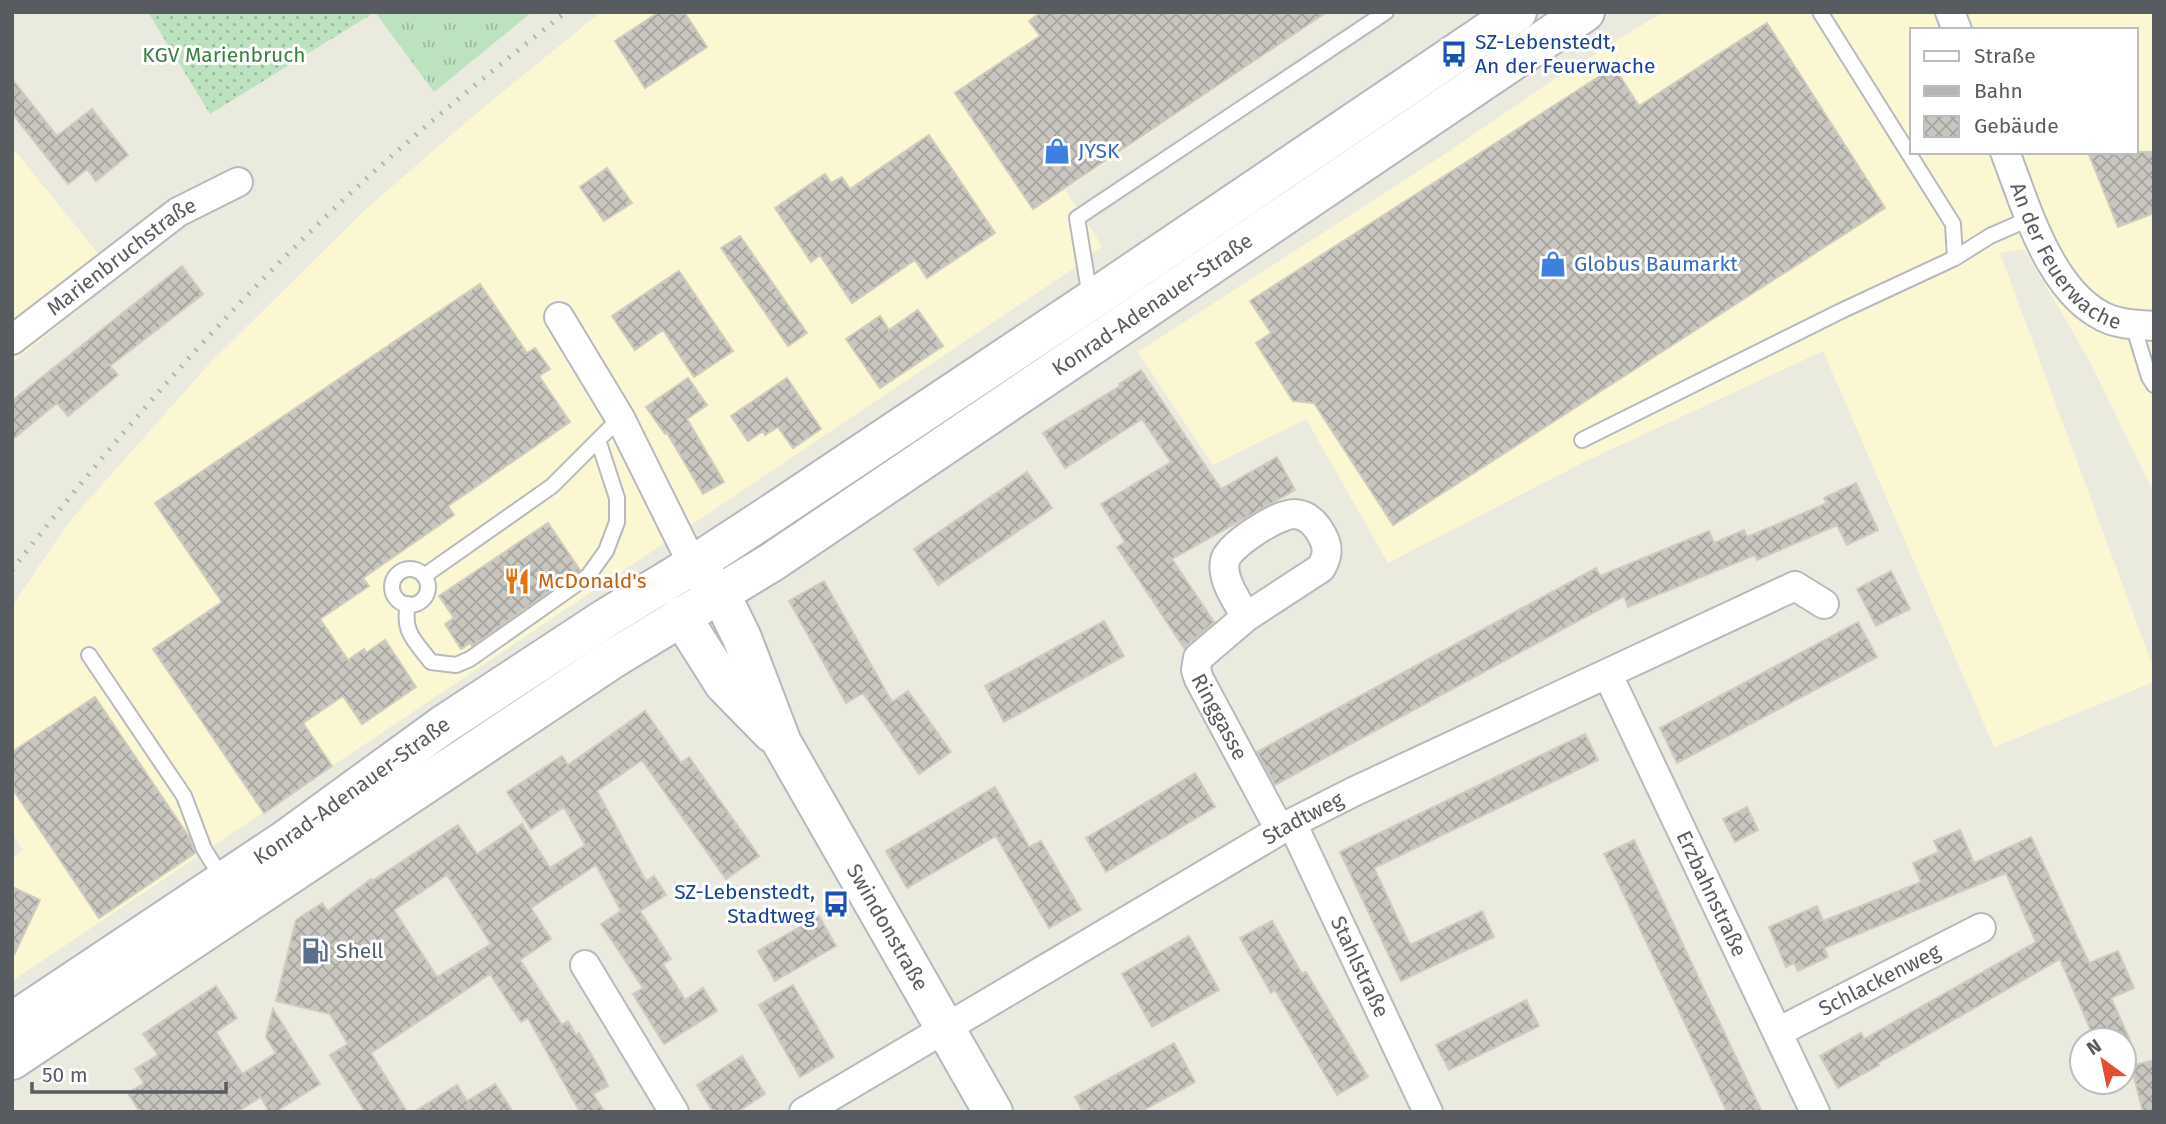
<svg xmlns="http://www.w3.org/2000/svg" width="2166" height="1124" font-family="'Fira Sans',sans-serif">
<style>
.commercial{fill:#fcf7d3;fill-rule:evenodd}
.grass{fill:url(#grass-tufts)}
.garden{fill:url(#garden-dots)}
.building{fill:url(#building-cross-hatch);stroke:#cfccbe;stroke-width:2;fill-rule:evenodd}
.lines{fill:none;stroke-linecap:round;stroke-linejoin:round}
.lane-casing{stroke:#b7b9be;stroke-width:18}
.street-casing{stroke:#b7b9be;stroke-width:32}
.secondary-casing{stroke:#b5b8be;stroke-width:42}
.lane{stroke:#fff;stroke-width:14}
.street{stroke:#fff;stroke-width:28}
.secondary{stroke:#fff;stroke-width:38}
.rail{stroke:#b3b4b4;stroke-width:5;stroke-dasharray:2 9;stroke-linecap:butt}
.labels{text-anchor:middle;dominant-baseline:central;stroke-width:6;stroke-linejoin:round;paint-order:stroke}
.transit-label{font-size:21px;fill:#164399;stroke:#fff;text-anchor:start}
.park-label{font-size:21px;fill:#378142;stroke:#fff}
.shop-label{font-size:21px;fill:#366cbe;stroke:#fff;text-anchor:start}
.street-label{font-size:21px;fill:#585b60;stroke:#fff}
.food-label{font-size:21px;fill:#c56008;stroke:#fff;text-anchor:start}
.service-label{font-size:21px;fill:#4e5e75;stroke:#fff;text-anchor:start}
</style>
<defs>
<pattern id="grass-tufts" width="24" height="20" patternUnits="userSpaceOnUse" patternTransform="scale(1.75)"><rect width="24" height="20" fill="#bce2c0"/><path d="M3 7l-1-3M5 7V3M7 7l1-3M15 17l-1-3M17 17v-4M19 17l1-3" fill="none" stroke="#9cba9f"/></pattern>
<pattern id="garden-dots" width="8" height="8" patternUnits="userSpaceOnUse" patternTransform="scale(1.75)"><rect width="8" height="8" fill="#bce2c0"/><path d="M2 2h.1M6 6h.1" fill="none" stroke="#9cba9f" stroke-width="1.8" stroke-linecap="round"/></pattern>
<pattern id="building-cross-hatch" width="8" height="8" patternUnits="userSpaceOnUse" patternTransform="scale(1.75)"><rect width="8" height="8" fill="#c8c6bf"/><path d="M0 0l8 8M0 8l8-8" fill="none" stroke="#a5a49f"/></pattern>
</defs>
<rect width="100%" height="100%" fill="#ebeadf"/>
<path class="commercial" d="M601,12H1329L1065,190L1102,246L1071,270L12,981V858L23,850L12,834V606L69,522L210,363L366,209L478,112Z
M1663,12H2154V493L2088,358L2024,249L2000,253L2154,670V682L1994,747L1823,351L1586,461L1388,563L1306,419L1213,465L1138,352L1442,156L1550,82ZM1912,30H2136V152H1912Z
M12,147L118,278L12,363Z"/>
<path class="grass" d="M375,12H532L434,92Z"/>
<path class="garden" d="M148,12H375L210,114Z"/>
<path class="building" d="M659,12H684L707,47L645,88L615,41Z
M1041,12H1327L1033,209L955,93L1040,36L1029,21Z
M1767,23L1885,208L1393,525L1314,403L1293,401L1256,343L1271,333L1250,301L1614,67L1639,106Z
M12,79L57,136L92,109L128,155L96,181L87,169L68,184L12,113Z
M929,135L995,233L927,278L915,260L852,303L820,255L811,262L775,208L825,174L831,183L842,177L850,189Z
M2088,152H2154V213L2118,227Z
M607,168L632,203L604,221L580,187Z
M740,236L807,333L788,346L721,248Z
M182,266L203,294L110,366L118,375L68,416L57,403L12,440V401Z
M679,271L733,351L694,377L663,330L635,350L612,316Z
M480,284L527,353L535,348L550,369L539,376L570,422L448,506L454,515L363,578L369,586L320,619L348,660L364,649L366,653L385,640L416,687L362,724L343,696L303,723L332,766L264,813L153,649L222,602L155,503Z
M918,310L943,346L880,388L846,339L880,316L889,330Z
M1141,370L1221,489L1277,457L1295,490L1172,559L1214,622L1184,648L1117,547L1125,542L1101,504L1171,462L1142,419L1065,468L1043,433L1120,386L1119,384Z
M688,378L707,405L687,419L724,482L703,494L667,433L665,434L646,407Z
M787,378L821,429L793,448L778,427L765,435L763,431L748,441L731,416Z
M1027,472L1052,508L938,585L914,549Z
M1856,483L1878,530L1847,545L1837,525L1757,560L1755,555L1628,607L1624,596L1275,785L1257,752L1596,568L1600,576L1709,531L1714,543L1744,530L1747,537L1827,503L1824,498Z
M548,523L580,570L472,646L470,643L461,649L445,624L454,618L439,596Z
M1891,571L1910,609L1876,626L1857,589Z
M824,581L892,702L908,691L951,752L919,774L863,693L846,703L789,601Z
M1104,621L1124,656L1004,722L985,686Z
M1858,622L1877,657L1677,763L1660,728Z
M95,697L189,837L195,853L99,918L12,788V752Z
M645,711L681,763L689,757L759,856L726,879L642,760L597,791L646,881L654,876L666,895L640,911L671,959L663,964L685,1000L703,988L717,1011L664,1044L633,994L643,988L601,924L621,911L596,865L531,908L551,939L520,960L562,1025L568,1021L576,1035L579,1033L602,1073L608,1086L593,1094L605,1112H580L528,1018L521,1022L490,974L371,1053L407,1112H365L330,1055L348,1044L330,1014L276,1001L296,920L322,903L328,911L371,879L372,881L458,825L477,854L522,824L550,868L585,845L564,807L531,829L507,792L562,756L568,765ZM447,875L491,944L437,977L394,910Z
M1585,734L1598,760L1374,868L1410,945L1482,911L1494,937L1401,981L1340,852Z
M1195,773L1215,807L1106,872L1086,838Z
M995,787L1029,847L1041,841L1081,910L1049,928L996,836L907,888L886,851Z
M1747,807L1758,830L1735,842L1723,819Z
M1960,830L1974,863L2031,837L2089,963L2118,951L2134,988L2111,998L2130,1040H2095L2060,959L1878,1063L1879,1065L1838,1088L1820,1056L1861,1033L1864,1039L2036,942L2006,873L1824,948L1828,957L1798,971L1794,963L1786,967L1769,927L1817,906L1823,921L1921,882L1913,863L1939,852L1934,841Z
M1634,840L1707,996L1762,1112H1727L1614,874L1604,854Z
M12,887L40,900L12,959Z
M819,916L836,946L775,981L758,951Z
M1272,921L1302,974L1306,972L1368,1077L1337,1095L1275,990L1271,993L1240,938Z
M1189,936L1219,990L1152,1027L1122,974Z
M793,985L834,1057L800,1077L759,1005Z
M216,986L237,1018L216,1032L242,1074L276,1053L266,1037L273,1009L320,1084L275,1112H269L261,1097L237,1112H140L128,1093L144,1083L135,1069L158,1055L143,1034Z
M1526,1000L1539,1026L1449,1070L1436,1045Z
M1174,1043L1195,1082L1140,1112H1083L1075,1097Z
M742,1056L765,1094L737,1112H713L697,1085Z
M2154,1060V1112H2143L2131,1066Z
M495,1084L513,1112H414L457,1085L467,1101Z"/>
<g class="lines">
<g class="lane-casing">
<path id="lane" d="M1820,12L1953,224L1955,258
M1090,297L1077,218L1386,12
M2133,325L2149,377L2154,385
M1582,440L1841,311L1955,258L1990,236L2031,218
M392 587a18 18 0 1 1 36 0a18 18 0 1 1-36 0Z
M424,576L552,486L620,418
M408,604C402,632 415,641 431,662L456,665L470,659L588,576L606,551L617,522V498L598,440
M89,655L184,796L204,849L222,878"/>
</g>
<g class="street-casing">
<g id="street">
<path d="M1950,12L1957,30"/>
<path id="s1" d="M2005,152C2026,206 2051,298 2111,320C2125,325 2139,325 2154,326"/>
<path d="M559,317L620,418L693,565"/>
<path id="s2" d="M12,340L178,212L238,182"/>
<path id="s3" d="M1246,617C1238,602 1221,580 1225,561C1227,546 1279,513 1295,514C1309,515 1317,525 1323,537C1329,549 1327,557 1321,568L1246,617L1198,658L1196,670L1199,679L1280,830"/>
<path id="s4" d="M1608,675L1815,1112"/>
<path id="s5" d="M1292,823L1428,1112"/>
<path d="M585,965L674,1112"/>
<path id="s6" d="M1778,1032L1981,928"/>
<path id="s7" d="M804,1112L1292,823L1353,792L1795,586L1824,604"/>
</g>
</g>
<g class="secondary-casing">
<g id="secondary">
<path id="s8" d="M702,574L720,593L742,638L782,743L993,1112"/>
<path d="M681,616L724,684L772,733"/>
<path id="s9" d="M12,1022L285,840L443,725L606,618L693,565L762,520L1090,301L1517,12"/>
<path id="s10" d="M12,1060L614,658L772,562L1585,12"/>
</g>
</g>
<use href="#lane" class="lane"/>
<use href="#street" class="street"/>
<use href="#secondary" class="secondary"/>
<path class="rail" d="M12,570C120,431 237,297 367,178C431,120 498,66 566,12"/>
</g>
<defs>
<g id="bus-bare" transform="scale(2.1)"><path d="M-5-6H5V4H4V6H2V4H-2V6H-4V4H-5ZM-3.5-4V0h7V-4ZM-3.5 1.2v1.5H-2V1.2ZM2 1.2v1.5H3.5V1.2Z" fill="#1a4fb4" stroke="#fff" stroke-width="2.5" paint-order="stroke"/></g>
<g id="shop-bare" transform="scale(2.1)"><path d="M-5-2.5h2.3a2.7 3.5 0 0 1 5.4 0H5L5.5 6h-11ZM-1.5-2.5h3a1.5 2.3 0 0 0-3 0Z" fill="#3f7fe0" stroke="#fff" stroke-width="2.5" paint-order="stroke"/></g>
<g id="restaurant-bare" transform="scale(2.1)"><path d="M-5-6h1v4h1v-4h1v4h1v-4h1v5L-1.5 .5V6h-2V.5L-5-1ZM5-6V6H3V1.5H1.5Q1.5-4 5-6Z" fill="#e8710a" stroke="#fff" stroke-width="2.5" paint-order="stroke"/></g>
<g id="fuel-bare" transform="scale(2.1)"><path d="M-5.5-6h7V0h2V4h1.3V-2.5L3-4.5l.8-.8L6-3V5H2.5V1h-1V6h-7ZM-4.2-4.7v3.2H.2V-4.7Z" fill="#5c6f8a" stroke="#fff" stroke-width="2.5" paint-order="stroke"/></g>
</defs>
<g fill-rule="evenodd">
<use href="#bus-bare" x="1454" y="54"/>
<use href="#shop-bare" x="1057" y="151"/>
<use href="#shop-bare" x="1553" y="264"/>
<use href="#restaurant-bare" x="517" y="581"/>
<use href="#bus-bare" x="836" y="904"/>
<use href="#fuel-bare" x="315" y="951"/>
</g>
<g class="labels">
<g class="transit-label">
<text x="1475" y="42">SZ-Lebenstedt,<tspan x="1475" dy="24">An der Feuerwache</tspan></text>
<text x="815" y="892" text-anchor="end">SZ-Lebenstedt,<tspan x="815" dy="24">Stadtweg</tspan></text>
</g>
<g class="park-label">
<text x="224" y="55">KGV Marienbruch</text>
</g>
<g class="shop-label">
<text x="1078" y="151">JYSK</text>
<text x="1574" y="264">Globus Baumarkt</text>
</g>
<g class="street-label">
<text stroke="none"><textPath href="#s1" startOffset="124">An der Feuerwache</textPath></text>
<text stroke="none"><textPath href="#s2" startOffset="138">Marienbruchstraße</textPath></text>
<text stroke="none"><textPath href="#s10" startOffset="1368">Konrad-Adenauer-Straße</textPath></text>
<text stroke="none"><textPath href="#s3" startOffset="436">Ringgasse</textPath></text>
<text stroke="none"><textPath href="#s9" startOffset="411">Konrad-Adenauer-Straße</textPath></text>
<text stroke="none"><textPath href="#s7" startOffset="579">Stadtweg</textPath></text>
<text stroke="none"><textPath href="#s4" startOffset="242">Erzbahnstraße</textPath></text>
<text stroke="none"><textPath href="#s8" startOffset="401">Swindonstraße</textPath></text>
<text stroke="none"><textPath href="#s5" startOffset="159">Stahlstraße</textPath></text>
<text stroke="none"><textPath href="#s6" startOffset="114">Schlackenweg</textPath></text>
</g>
<g class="food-label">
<text x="538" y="581">McDonald's</text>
</g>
<g class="service-label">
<text x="336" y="951">Shell</text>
</g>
</g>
<rect width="2166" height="1124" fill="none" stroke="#585b60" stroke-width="28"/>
<rect x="1910" y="28" width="228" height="126" fill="#ffffff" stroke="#bcbdbf" stroke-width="2"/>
<rect x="1924" y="51" width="35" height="10" fill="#ffffff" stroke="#bcbdbf" stroke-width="2"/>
<text x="1974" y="63" font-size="21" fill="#585b60">Straße</text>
<rect x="1924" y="86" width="35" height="10" fill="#b3b4b4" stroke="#bcbdbf" stroke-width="2"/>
<text x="1974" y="98" font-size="21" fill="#585b60">Bahn</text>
<rect x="1924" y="116" width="35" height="21" fill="url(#building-cross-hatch)" stroke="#bcbdbf" stroke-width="2"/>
<text x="1974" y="133" font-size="21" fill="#585b60">Gebäude</text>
<g transform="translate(2103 1061) rotate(327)"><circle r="33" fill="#ffffff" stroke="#bcbdbf" stroke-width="2"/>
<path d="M0-5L12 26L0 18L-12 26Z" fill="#e24f2e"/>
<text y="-10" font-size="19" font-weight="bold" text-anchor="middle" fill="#585b60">N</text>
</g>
<path d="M32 1082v10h194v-10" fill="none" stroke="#585b60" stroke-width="3.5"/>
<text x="42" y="1082" font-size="21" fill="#585b60" stroke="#ffffff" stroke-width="5" paint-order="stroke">50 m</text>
</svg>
